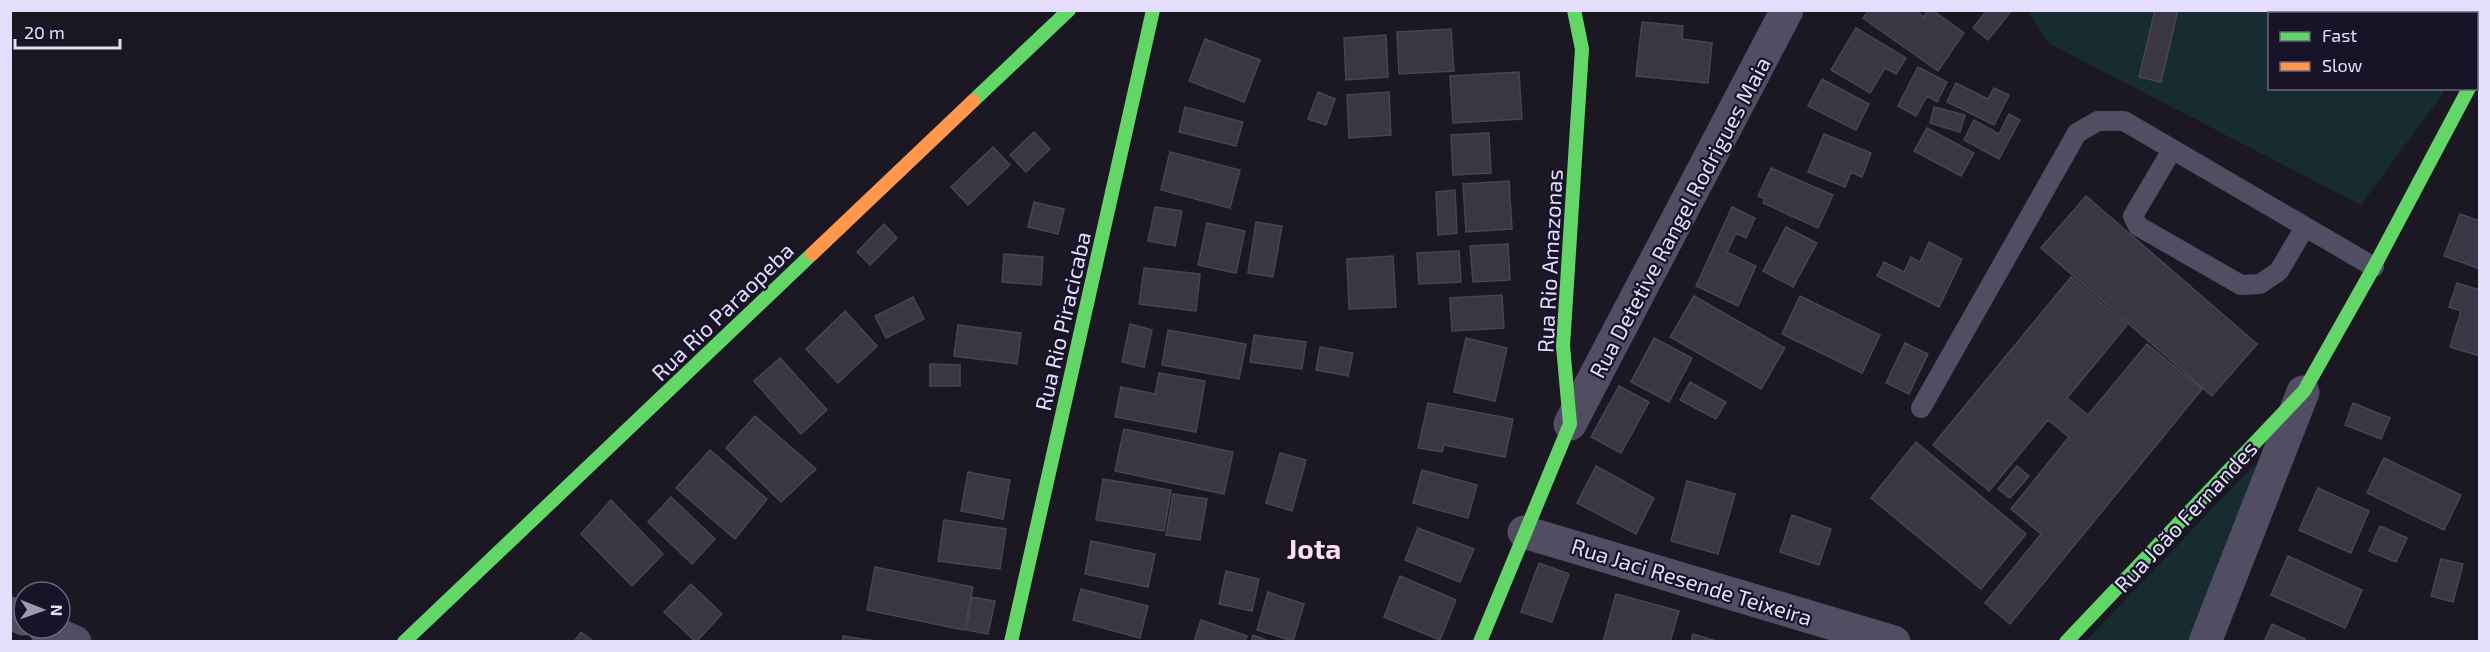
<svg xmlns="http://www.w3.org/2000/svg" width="2490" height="652" font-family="'Exo 2',sans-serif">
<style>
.green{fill:#172c30}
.building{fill:#3b3644;stroke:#494356;stroke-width:1.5}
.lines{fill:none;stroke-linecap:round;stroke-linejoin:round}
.lane{stroke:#514e63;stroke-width:20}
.street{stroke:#514e63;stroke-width:33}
.fast{stroke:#63d668;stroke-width:14}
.slow{stroke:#ff974d;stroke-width:14}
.labels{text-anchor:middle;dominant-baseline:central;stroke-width:4.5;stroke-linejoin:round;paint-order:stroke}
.street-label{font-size:22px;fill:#e5ddfc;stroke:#191328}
.district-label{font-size:28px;font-weight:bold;fill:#fcdeed;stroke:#191328}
</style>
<rect width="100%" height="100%" fill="#1b1823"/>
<path class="green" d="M2028,11H2479V43L2477,47L2476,14H2270V88L2446,89L2361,205L2048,43Z
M2257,465L2205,641L2085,642L2253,466Z"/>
<path class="building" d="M1869,10H1915L1924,17L1928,10H1932L1964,33L1938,71L1863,18Z
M1987,10H2012L1988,40L1973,28Z
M2155,10H2178L2161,82L2139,77Z
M2369,10H2403L2401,14H2368Z
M1642,22L1683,26L1682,39L1712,43L1708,83L1636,76Z
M1856,28L1906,58L1896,74L1885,68L1870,93L1831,70Z
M1451,29L1454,71L1399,74L1397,32Z
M1386,35L1388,77L1346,80L1344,38Z
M1205,39L1260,60L1244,102L1189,81Z
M1918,67L1947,82L1937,102L1927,96L1916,116L1898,106Z
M1519,72L1522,119L1453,123L1450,76Z
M1822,79L1869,104L1856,130L1808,106Z
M1956,83L1988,99L1994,88L2009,95L1994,125L1947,102Z
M1318,92L1335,99L1326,125L1308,119Z
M1389,92L1391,135L1349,138L1347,95Z
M1185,107L1243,122L1236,146L1179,132Z
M1934,107L1965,115L1960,132L1930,123Z
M2009,114L2020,120L1999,159L1964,140L1974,120L1999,134Z
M1927,128L1974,153L1961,176L1914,151Z
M1034,132L1050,149L1026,172L1010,155Z
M1489,133L1491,173L1453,175L1451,135Z
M1824,134L1871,153L1862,177L1851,172L1845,187L1808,172Z
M993,147L1010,165L968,205L951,187Z
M1170,152L1240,170L1230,208L1161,190Z
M1771,168L1833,195L1818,228L1763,203L1765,199L1758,196Z
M1509,181L1512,229L1466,232L1463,184Z
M1455,190L1457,233L1438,235L1436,192Z
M2086,196L2257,344L2212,396L2041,248Z
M1034,202L1064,209L1058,234L1028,227Z
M1155,207L1182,211L1175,246L1148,241Z
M1732,207L1755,218L1746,238L1736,233L1727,252L1756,266L1738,306L1696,286Z
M2460,214L2480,221V269L2444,256Z
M1256,222L1282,226L1273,277L1248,273Z
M1207,223L1245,231L1236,273L1198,265Z
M884,224L897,238L870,265L857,252Z
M1786,227L1817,243L1793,287L1763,271Z
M1929,242L1962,259L1939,307L1877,276L1884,262L1904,272L1911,257L1920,262Z
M1508,244L1510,280L1473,282L1470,246Z
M1459,251L1461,282L1419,284L1417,253Z
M1004,254L1043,257L1041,285L1002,282Z
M1393,256L1396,307L1349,309L1347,259Z
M1144,268L1200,274L1196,311L1139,304Z
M2071,277L2127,325L2067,398L2088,415L2147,344L2202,389L2010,624L1985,603L2041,534L2011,509L2069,437L2048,420L1989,491L1933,445Z
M2457,283L2480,290V356L2450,347L2461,311L2449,307Z
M1502,295L1504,328L1452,331L1450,298Z
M1694,296L1785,348L1761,389L1670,337Z
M1800,296L1880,335L1862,373L1782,334Z
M913,297L924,319L886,338L875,316Z
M845,311L877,346L838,383L806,349Z
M1130,324L1152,330L1144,367L1122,362Z
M958,325L1021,333L1017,364L954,356Z
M1168,330L1246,344L1239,379L1162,365Z
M1254,335L1306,342L1302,369L1250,362Z
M1466,338L1507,348L1495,401L1454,392Z
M1654,338L1692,358L1669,402L1631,382Z
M1905,343L1928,354L1909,394L1886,383Z
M1320,347L1353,353L1348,376L1316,370Z
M780,358L827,410L801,434L754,381Z
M930,364L960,365V386H930Z
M1159,373L1205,381L1196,432L1115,417L1121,387L1155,394Z
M1690,382L1726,402L1716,419L1680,400Z
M1619,386L1649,402L1621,453L1591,437Z
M1428,403L1513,419L1505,457L1444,445L1442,452L1418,448Z
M2353,403L2390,418L2381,439L2345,425Z
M755,416L816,469L781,502L726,448Z
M1124,429L1233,452L1224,494L1115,471Z
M1916,442L2026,534L1981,589L1871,498Z
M710,450L767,499L735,539L676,488Z
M1280,453L1306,460L1292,511L1266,503Z
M2384,458L2461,495L2444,530L2367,493Z
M1596,466L1654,498L1636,534L1577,503Z
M2017,466L2029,476L2010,498L1998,489Z
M1422,470L1477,485L1468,518L1413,503Z
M968,472L1010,480L1003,519L961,511Z
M1103,479L1171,490L1164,531L1096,520Z
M1687,481L1735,494L1718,554L1671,541Z
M2318,488L2369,511L2351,553L2299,530Z
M1173,494L1207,499L1200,540L1166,535Z
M671,497L715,539L692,564L648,522Z
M611,500L663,554L632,586L581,534Z
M1792,515L1831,529L1819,565L1780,552Z
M944,520L1006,529L1000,569L938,561Z
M2380,526L2407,538L2396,562L2369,551Z
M1418,528L1474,549L1460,582L1405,560Z
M1091,541L1155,554L1148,587L1085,574Z
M2288,556L2362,590L2345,628L2271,595Z
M2441,559L2463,564L2453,602L2431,596Z
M1539,563L1569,574L1552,622L1521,612Z
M875,567L973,587L964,630L867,610Z
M1226,571L1259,579L1252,611L1219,604Z
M1400,576L1456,600L1440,640L1384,617Z
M691,584L722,614L696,642L664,612Z
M1081,589L1148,606L1140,638L1073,620Z
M1268,592L1304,604L1293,641L1257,630Z
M1616,594L1679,611L1670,642H1603Z
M972,597L995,601L988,634L966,630Z
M1201,620L1247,636L1244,642H1194Z
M2272,624L2305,639L2304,642H2264Z
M581,632L594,642H574Z
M1693,634L1719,642H1691Z
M1253,635L1272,642H1251Z
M843,636L882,642H843Z"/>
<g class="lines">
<path class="lane" d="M2172,150L2133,216L2138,226L2241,285L2260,284L2279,271L2305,227
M1921,408L2077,133L2098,121H2124L2374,267"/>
<path class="street" d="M1570,424L1787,10
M1524,532L1894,642
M10,613L24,619
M44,628L75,642
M2205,642L2303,392"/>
<path class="fast" d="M973,101L1069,10
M404,642L812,254
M1011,642L1153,10
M1480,642L1570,424L1563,346L1582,49L1574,10
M2066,642L2304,391L2374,267L2469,88"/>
<path class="slow" d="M812,254L973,101"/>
</g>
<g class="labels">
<g class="street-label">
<text transform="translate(1679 217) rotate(-62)">Rua Detetive Rangel Rodrigues Maia</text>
<text transform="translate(1549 261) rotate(-87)">Rua Rio Amazonas</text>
<text transform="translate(722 311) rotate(-44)">Rua Rio Paraopeba</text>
<text transform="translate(1062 321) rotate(-77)">Rua Rio Piracicaba</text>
<text transform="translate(2185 516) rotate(-47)">Rua João Fernandes</text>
<text transform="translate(1692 581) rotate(17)">Rua Jaci Resende Teixeira</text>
</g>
<g class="district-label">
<text x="1314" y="548">Jota</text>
</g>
</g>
<rect width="2490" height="652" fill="none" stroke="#e5ddfc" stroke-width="24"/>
<rect x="2268" y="12" width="210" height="78" fill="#191328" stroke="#6b647d" stroke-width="1.5"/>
<rect x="2280" y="32" width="30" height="9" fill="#63d668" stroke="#6b647d" stroke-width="1.5"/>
<text x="2322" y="42" font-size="18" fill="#e5ddfc">Fast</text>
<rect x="2280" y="62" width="30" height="9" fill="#ff974d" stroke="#6b647d" stroke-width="1.5"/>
<text x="2322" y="72" font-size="18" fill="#e5ddfc">Slow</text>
<g transform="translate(42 610) rotate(91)"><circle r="28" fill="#191328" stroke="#6b647d" stroke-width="1.5"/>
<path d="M0-4.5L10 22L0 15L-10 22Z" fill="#9e98b0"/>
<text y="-9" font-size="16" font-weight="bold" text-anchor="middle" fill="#e5ddfc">N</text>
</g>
<path d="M15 39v9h105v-9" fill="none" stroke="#e5ddfc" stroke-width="3"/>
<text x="24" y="39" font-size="18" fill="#e5ddfc" stroke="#191328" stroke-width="4.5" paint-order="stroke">20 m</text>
</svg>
